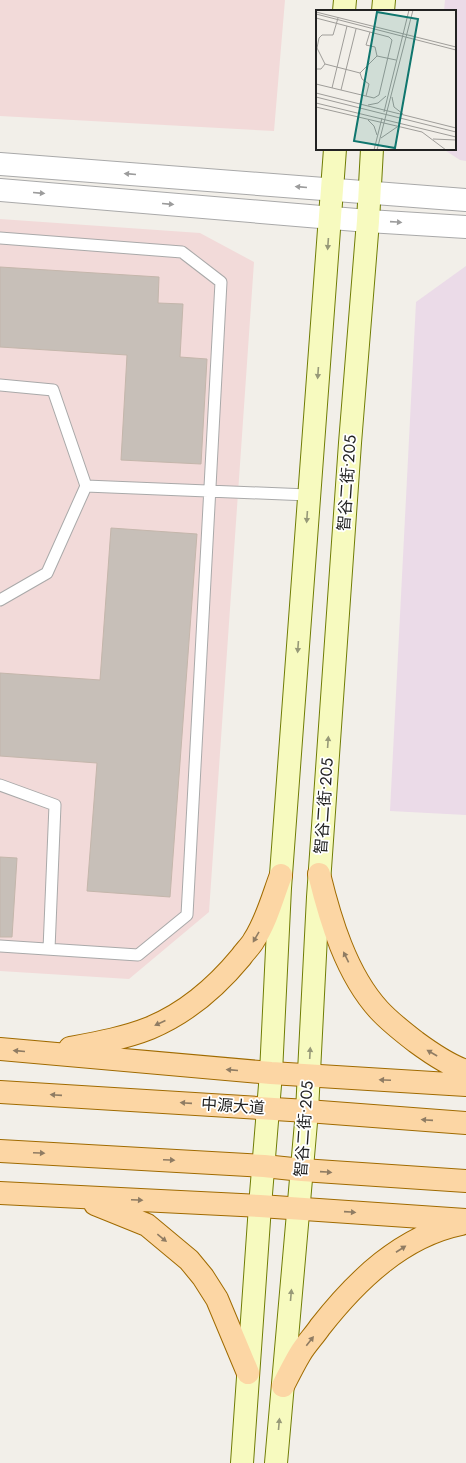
<svg xmlns="http://www.w3.org/2000/svg" width="466" height="1463" font-family="Jost,'Noto Sans SC',sans-serif">
<style>
.commercial{fill:#f2dad9}
.industrial{fill:#ebdbe8}
.building{fill:#c7bfb8;stroke:#c4b6ab}
.lines{fill:none;stroke-linecap:round;stroke-linejoin:round}
.service-casing{stroke:#a9a9a9;stroke-width:13}
.tertiary-casing{stroke:#a9a9a9;stroke-width:24}
.secondary-casing{stroke:#707d05;stroke-width:24}
.primary-casing{stroke:#a06b00;stroke-width:24}
.service{stroke:#fff;stroke-width:11}
.tertiary{stroke:#fff;stroke-width:22}
.secondary{stroke:#f7fabf;stroke-width:22}
.primary{stroke:#fcd6a4;stroke-width:22}
.oneway{fill:#9c9c9c}
.oneway2{fill:#979978}
.oneway3{fill:#8f7c63}
.labels{text-anchor:middle;dominant-baseline:central;stroke-width:3.5;stroke-linejoin:round;paint-order:stroke}
.street-label{font-size:16px;fill:#222;stroke:#fff}
.inset-road{fill:none;stroke:#9f9d99;stroke-width:1}
.view{fill:#0f766e;fill-opacity:0.15;stroke:#0f766e;stroke-width:2}
.inset-edge{fill:none;stroke:#222;stroke-width:2}
</style>
<rect width="100%" height="100%" fill="#f2efe9"/>
<path class="commercial" d="M0,0H285L274,131L0,116Z
M0,219L200,233L254,262L209,912L129,979L0,971Z"/>
<path class="industrial" d="M445,0H466V161L460,160L443,149H455V11H444Z
M466,266V815L390,811L416,302Z"/>
<path class="building" d="M0,267L159,277L158,303L183,304L180,357L207,359L201,464L121,460L127,355L0,347Z
M111,528L197,534L170,897L87,891L97,763L0,756V673L100,680Z
M0,857L17,858L12,937H0Z"/>
<g class="lines">
<g class="service-casing">
<path id="service" d="M0,238L182,252L221,282L187,915L138,955L0,946
M0,385L53,390L86,486L47,573L0,600
M86,486L308,495
M0,785L55,805L49,949"/>
</g>
<g class="tertiary-casing">
<path id="tertiary" d="M0,164L466,200
M0,190L368,221L466,227"/>
</g>
<g class="secondary-casing">
<path id="secondary" d="M344,11L345,0
M383,11L384,0
M242,1463L260,1206L271,1073L280,888L335,149
M276,1463L307,1111L318,897L350,443L368,221L372,149"/>
</g>
<g class="primary-casing">
<path id="primary" d="M319,874C330,919 346,974 379,1010C390,1022 403,1032 416,1042C431,1053 448,1065 466,1071
M70,1048C97,1043 125,1038 150,1028C186,1013 217,986 241,957C245,951 251,946 254,940C267,920 273,896 281,875
M0,1049L271,1073L466,1085
M0,1092L307,1111L466,1123
M0,1151L264,1166L302,1170L466,1181
M0,1193L260,1206L466,1220
M95,1204L147,1225L189,1260L203,1277L217,1299L248,1373
M283,1386C288,1376 294,1364 300,1354C306,1344 314,1336 320,1327C356,1281 402,1236 461,1224"/>
</g>
<use href="#service" class="service"/>
<use href="#tertiary" class="tertiary"/>
<use href="#secondary" class="secondary"/>
<use href="#primary" class="primary"/>
</g>
<defs><path id="oneway-solid" d="M-6-.8H1V-3.2L6.5 0L1 3.2V.8H-6Z"/></defs>
<g class="oneway">
<use href="#oneway-solid" transform="translate(130 174) rotate(-175)"/>
<use href="#oneway-solid" transform="translate(301 187) rotate(-175)"/>
<use href="#oneway-solid" transform="translate(39 193) rotate(5)"/>
<use href="#oneway-solid" transform="translate(168 204) rotate(5)"/>
<use href="#oneway-solid" transform="translate(396 222) rotate(4)"/>
</g>
<g class="oneway2">
<use href="#oneway-solid" transform="translate(328 244) rotate(94)"/>
<use href="#oneway-solid" transform="translate(318 373) rotate(94)"/>
<use href="#oneway-solid" transform="translate(307 517) rotate(94)"/>
<use href="#oneway-solid" transform="translate(298 647) rotate(94)"/>
<use href="#oneway-solid" transform="translate(328 742) rotate(-86)"/>
<use href="#oneway-solid" transform="translate(310 1053) rotate(-87)"/>
<use href="#oneway-solid" transform="translate(291 1295) rotate(-85)"/>
<use href="#oneway-solid" transform="translate(279 1424) rotate(-85)"/>
</g>
<g class="oneway3">
<use href="#oneway-solid" transform="translate(256 937) rotate(120)"/>
<use href="#oneway-solid" transform="translate(346 957) rotate(-116)"/>
<use href="#oneway-solid" transform="translate(160 1023) rotate(155)"/>
<use href="#oneway-solid" transform="translate(19 1051) rotate(-175)"/>
<use href="#oneway-solid" transform="translate(432 1053) rotate(-150)"/>
<use href="#oneway-solid" transform="translate(232 1070) rotate(-175)"/>
<use href="#oneway-solid" transform="translate(385 1080) rotate(-177)"/>
<use href="#oneway-solid" transform="translate(56 1095) rotate(-176)"/>
<use href="#oneway-solid" transform="translate(186 1103) rotate(-176)"/>
<use href="#oneway-solid" transform="translate(427 1120) rotate(-176)"/>
<use href="#oneway-solid" transform="translate(39 1153) rotate(3)"/>
<use href="#oneway-solid" transform="translate(169 1160) rotate(3)"/>
<use href="#oneway-solid" transform="translate(326 1172) rotate(4)"/>
<use href="#oneway-solid" transform="translate(137 1200) rotate(3)"/>
<use href="#oneway-solid" transform="translate(350 1212) rotate(4)"/>
<use href="#oneway-solid" transform="translate(162 1238) rotate(39)"/>
<use href="#oneway-solid" transform="translate(401 1249) rotate(-33)"/>
<use href="#oneway-solid" transform="translate(310 1341) rotate(-52)"/>
</g>
<g class="labels">
<g class="street-label">
<text transform="translate(347 483) rotate(-86)">智谷二街•205</text>
<text transform="translate(324 806) rotate(-86)">智谷二街•205</text>
<text transform="translate(233 1106) rotate(4)">中源大道</text>
<text transform="translate(304 1129) rotate(-86)">智谷二街•205</text>
</g>
</g>
<g transform="translate(316 10)">
<rect width="140" height="140" fill="#f2efe9"/>
<path class="inset-road" d="M0,2L140,37M0,4L140,40M0,8L73,27L76,30L63,85L58,88L0,74M61,46L80,50M9,54L44,63M0,59H5L9,54L1,38L3,28L6,25H17L22,8M16,78L31,16M25,80L40,19M0,83L140,118M50,86L53,74L46,69L44,63L61,46L59,37L50,35L54,22M0,87L140,122M76,87L78,97L87,104M0,93L140,127M52,95L62,93L70,86M0,97L106,122M68,102L93,0M52,110L58,116L61,125M106,122L130,140M65,128L81,117M117,129L140,130M58,140L66,108M61,140L97,0"/>
<path class="view" d="M61,2L102,9L79,138L38,131Z"/>
<rect width="140" height="140" class="inset-edge"/>
</g>
</svg>
